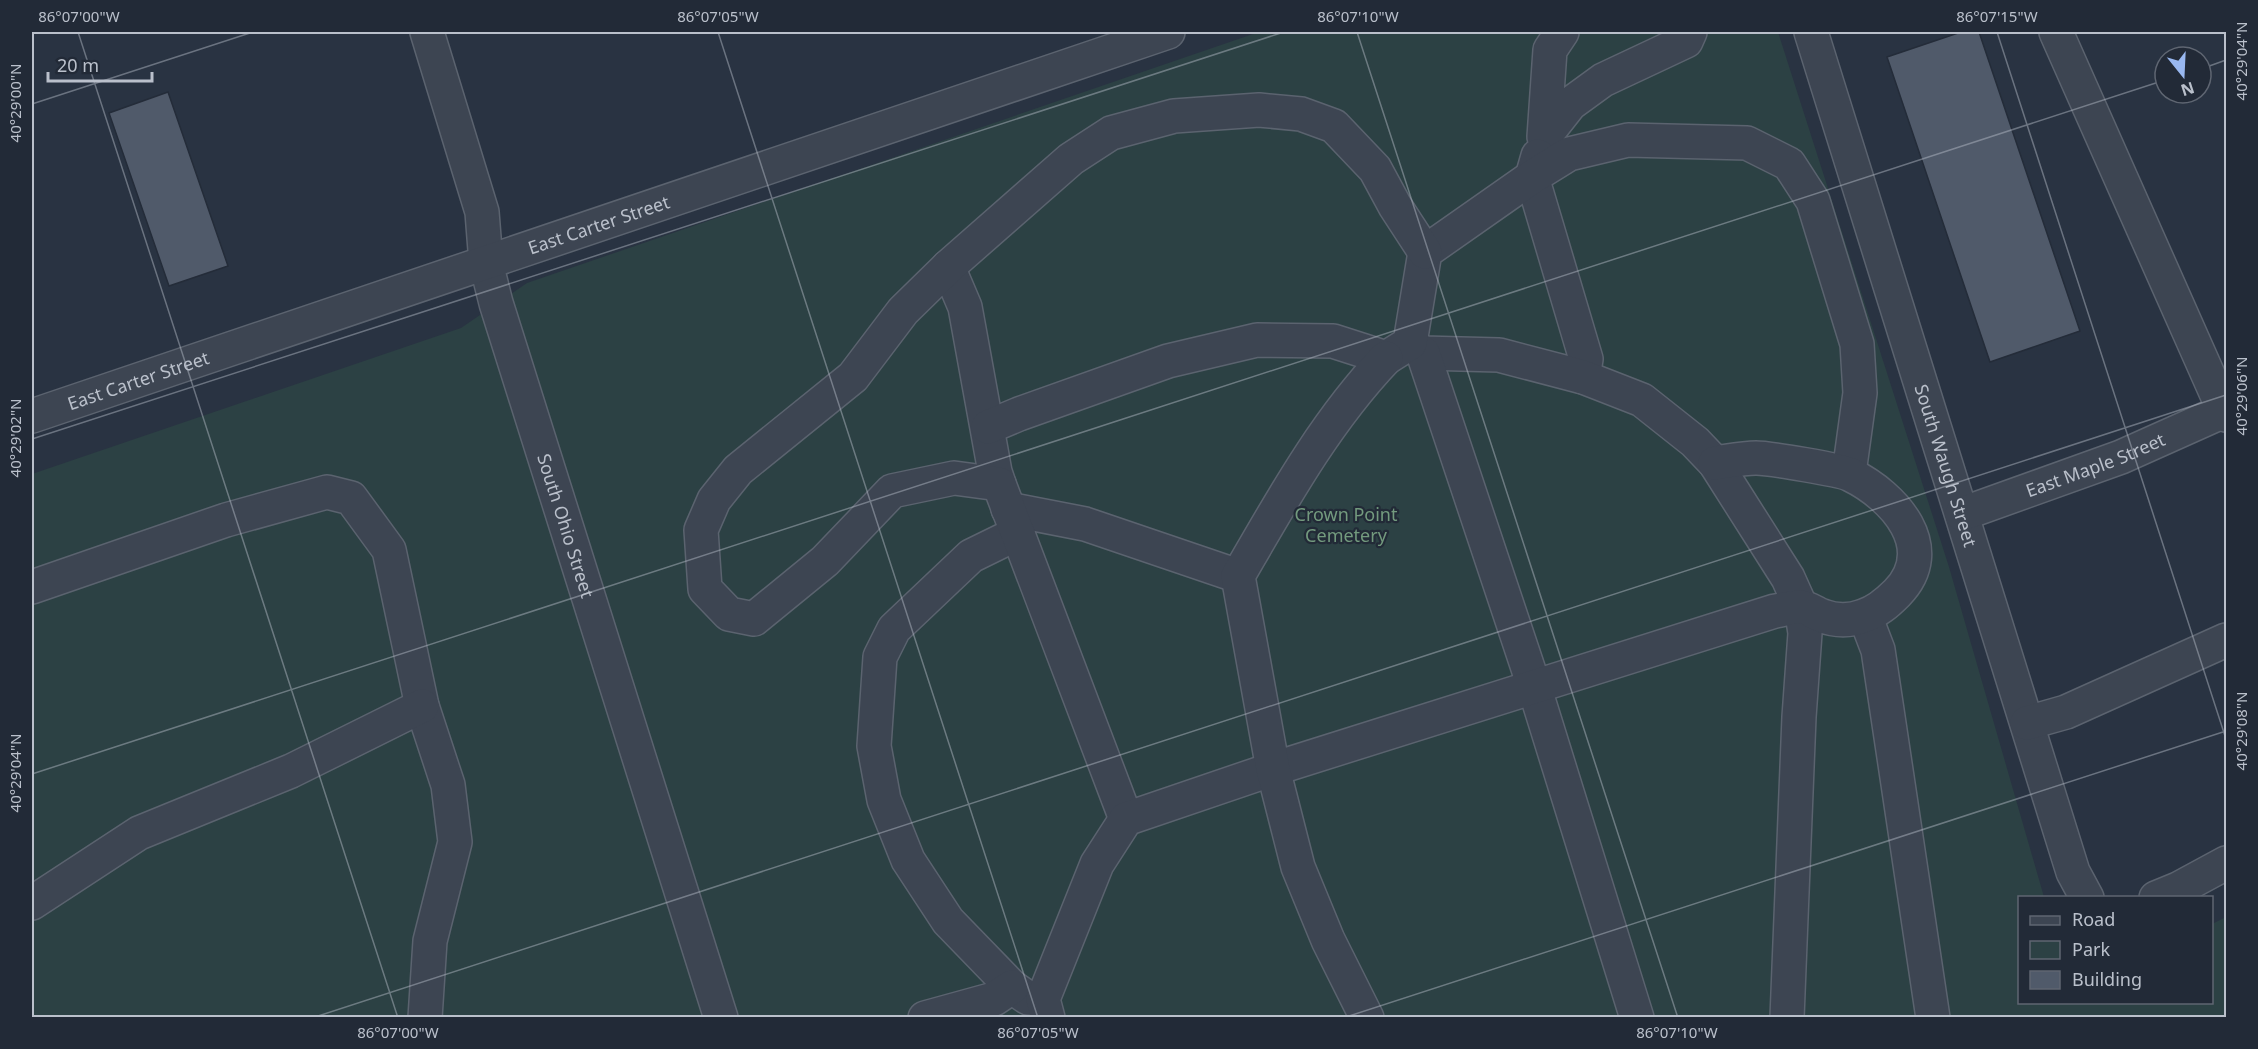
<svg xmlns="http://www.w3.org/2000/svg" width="2258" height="1049" font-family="'Noto Sans',sans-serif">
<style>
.green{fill:#2c4144}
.building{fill:#505a6a;stroke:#242c39;stroke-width:1.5}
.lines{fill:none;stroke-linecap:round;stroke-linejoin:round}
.minor-casing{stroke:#5b636f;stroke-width:36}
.minor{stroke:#3d4552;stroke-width:33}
.ticks{fill:none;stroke:#bac0cb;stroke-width:1.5;stroke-opacity:0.45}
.labels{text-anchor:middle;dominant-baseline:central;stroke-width:4.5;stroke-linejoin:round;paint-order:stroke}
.street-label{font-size:18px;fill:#bac0cb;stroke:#222a37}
.park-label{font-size:18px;fill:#739a7e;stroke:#222a37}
.neatline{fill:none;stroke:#bac0cb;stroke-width:2}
.ticks-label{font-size:15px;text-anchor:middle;fill:#bac0cb}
</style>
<rect width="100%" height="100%" fill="#293342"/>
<path class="green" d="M1259,32H1778L1949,567L2044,897L2020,898V1002H2212V924L2226,917V1017H32V474L461,328L527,283Z"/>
<path class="building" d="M1961,32H1979L2080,331L1990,362L1887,57Z
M168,92L228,266L169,286L109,113Z"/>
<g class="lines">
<g class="minor-casing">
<g id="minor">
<path id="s1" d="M427,32L482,212L486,263L496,303L721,1018"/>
<path d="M1562,32L1550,50L1544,137L1570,104L1603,80L1686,41L1690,32"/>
<path id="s2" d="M1811,32L2073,872L2087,898"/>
<path d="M2056,32L2226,415"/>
<path d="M1538,156L1532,177L1586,359L1583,377"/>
<path d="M948,267L965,307L995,472L999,484"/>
<path d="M1410,343L1423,353L1499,355L1583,377L1642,400L1695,442L1715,463L1788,578L1801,607L1805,633L1799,717L1787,1018"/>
<path d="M1423,353L1534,686L1637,1018"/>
<path id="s3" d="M32,416L1168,32"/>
<path d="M988,427L1019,414L1168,361L1257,340L1333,341L1386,358L1410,343L1425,252L1532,177L1569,154L1628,140L1747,143L1789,164L1813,201L1857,344L1860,393L1849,473"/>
<path d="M1008,509L1085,524L1238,576"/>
<path id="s4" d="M1962,514L2121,457L2226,410"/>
<path d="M1018,533L971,556L894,629L880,657L874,746L884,800L908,860L948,921L1012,987L1028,998L1043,999"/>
<path d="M32,587L226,520L327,492L351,498L389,550L422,706L448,785L455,842L430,941L425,1018"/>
<path d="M1865,616L1878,650L1933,1018"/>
<path d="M2027,723L2066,712L2226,640"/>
<path d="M1126,819L999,484L954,478L892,491L825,561L754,619L729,614L705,589L701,530L714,500L738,470L853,377L903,311L948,267L1071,159L1111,133L1174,116L1259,110L1301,114L1334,126L1375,169L1395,206L1425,252"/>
<path d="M2156,898L2178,889L2226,863"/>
<path d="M32,903L139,833L291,771L422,706"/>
<path d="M925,1018L994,999L1012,987"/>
<path d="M1048,1018L1043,999L1097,864L1126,819L1273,769L1775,611C1783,610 1794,606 1802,607C1809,608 1816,614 1823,616C1835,621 1851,621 1863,616C1877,612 1887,603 1897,593C1941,548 1894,496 1851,475C1842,470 1768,458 1756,458C1743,458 1729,461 1715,463"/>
<path d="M1367,1018L1328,940L1298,867L1273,769L1238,576C1282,500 1325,422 1386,358"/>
</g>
</g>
<use href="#minor" class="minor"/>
</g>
<path class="ticks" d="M78,32L398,1018M718,32L1038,1018M1357,32L1678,1018M1997,32L2226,739M2201,69L2226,60M32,104L253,32M32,439L1284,32M32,774L2165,80M312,1018L2226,395M1343,1018L2226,731"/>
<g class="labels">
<g class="street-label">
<text stroke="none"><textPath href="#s3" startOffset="598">East Carter Street</textPath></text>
<text stroke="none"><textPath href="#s3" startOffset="112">East Carter Street</textPath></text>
<text stroke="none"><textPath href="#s4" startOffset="142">East Maple Street</textPath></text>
<text stroke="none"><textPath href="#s2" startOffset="454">South Waugh Street</textPath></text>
<text stroke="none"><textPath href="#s1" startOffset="514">South Ohio Street</textPath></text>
</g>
<g class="park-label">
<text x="1346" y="514">Crown Point<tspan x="1346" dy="21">Cemetery</tspan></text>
</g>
</g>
<rect width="2258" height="1049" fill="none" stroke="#222a37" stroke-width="66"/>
<rect x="2018" y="896" width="195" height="108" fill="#222a37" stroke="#5f6672" stroke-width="1.5"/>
<rect x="2030" y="916" width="30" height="9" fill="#3d4552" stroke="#5f6672" stroke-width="1.5"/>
<text x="2072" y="926" font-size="18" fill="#bac0cb">Road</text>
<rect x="2030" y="941" width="30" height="18" fill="#2c4144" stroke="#5f6672" stroke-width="1.5"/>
<text x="2072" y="956" font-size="18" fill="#bac0cb">Park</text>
<rect x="2030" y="971" width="30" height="18" fill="#505a6a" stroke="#5f6672" stroke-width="1.5"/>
<text x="2072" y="986" font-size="18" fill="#bac0cb">Building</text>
<g transform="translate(2183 75) rotate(162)"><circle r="28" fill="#222a37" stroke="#5f6672" stroke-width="1.5"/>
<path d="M0-4.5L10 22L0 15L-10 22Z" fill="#99b8f1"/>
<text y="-9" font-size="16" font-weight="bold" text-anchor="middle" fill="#bac0cb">N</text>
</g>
<path d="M48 72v9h104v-9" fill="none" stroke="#bac0cb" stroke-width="3"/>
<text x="57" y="72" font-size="18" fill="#bac0cb" stroke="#222a37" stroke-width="4.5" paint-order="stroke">20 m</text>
<rect x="33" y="33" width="2192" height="983" class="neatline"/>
<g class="ticks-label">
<text x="79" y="22">86°07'00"W</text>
<text x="718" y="22">86°07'05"W</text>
<text x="1358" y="22">86°07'10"W</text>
<text x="1997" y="22">86°07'15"W</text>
<text transform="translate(2242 61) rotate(-90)" y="5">40°29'04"N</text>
<text transform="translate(16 103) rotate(-90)" y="5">40°29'00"N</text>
<text transform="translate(2242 396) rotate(-90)" y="5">40°29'06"N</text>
<text transform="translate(16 438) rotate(-90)" y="5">40°29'02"N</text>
<text transform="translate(2242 731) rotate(-90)" y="5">40°29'08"N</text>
<text transform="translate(16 773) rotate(-90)" y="5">40°29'04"N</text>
<text x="398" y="1038">86°07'00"W</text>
<text x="1038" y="1038">86°07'05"W</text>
<text x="1677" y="1038">86°07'10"W</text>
</g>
</svg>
